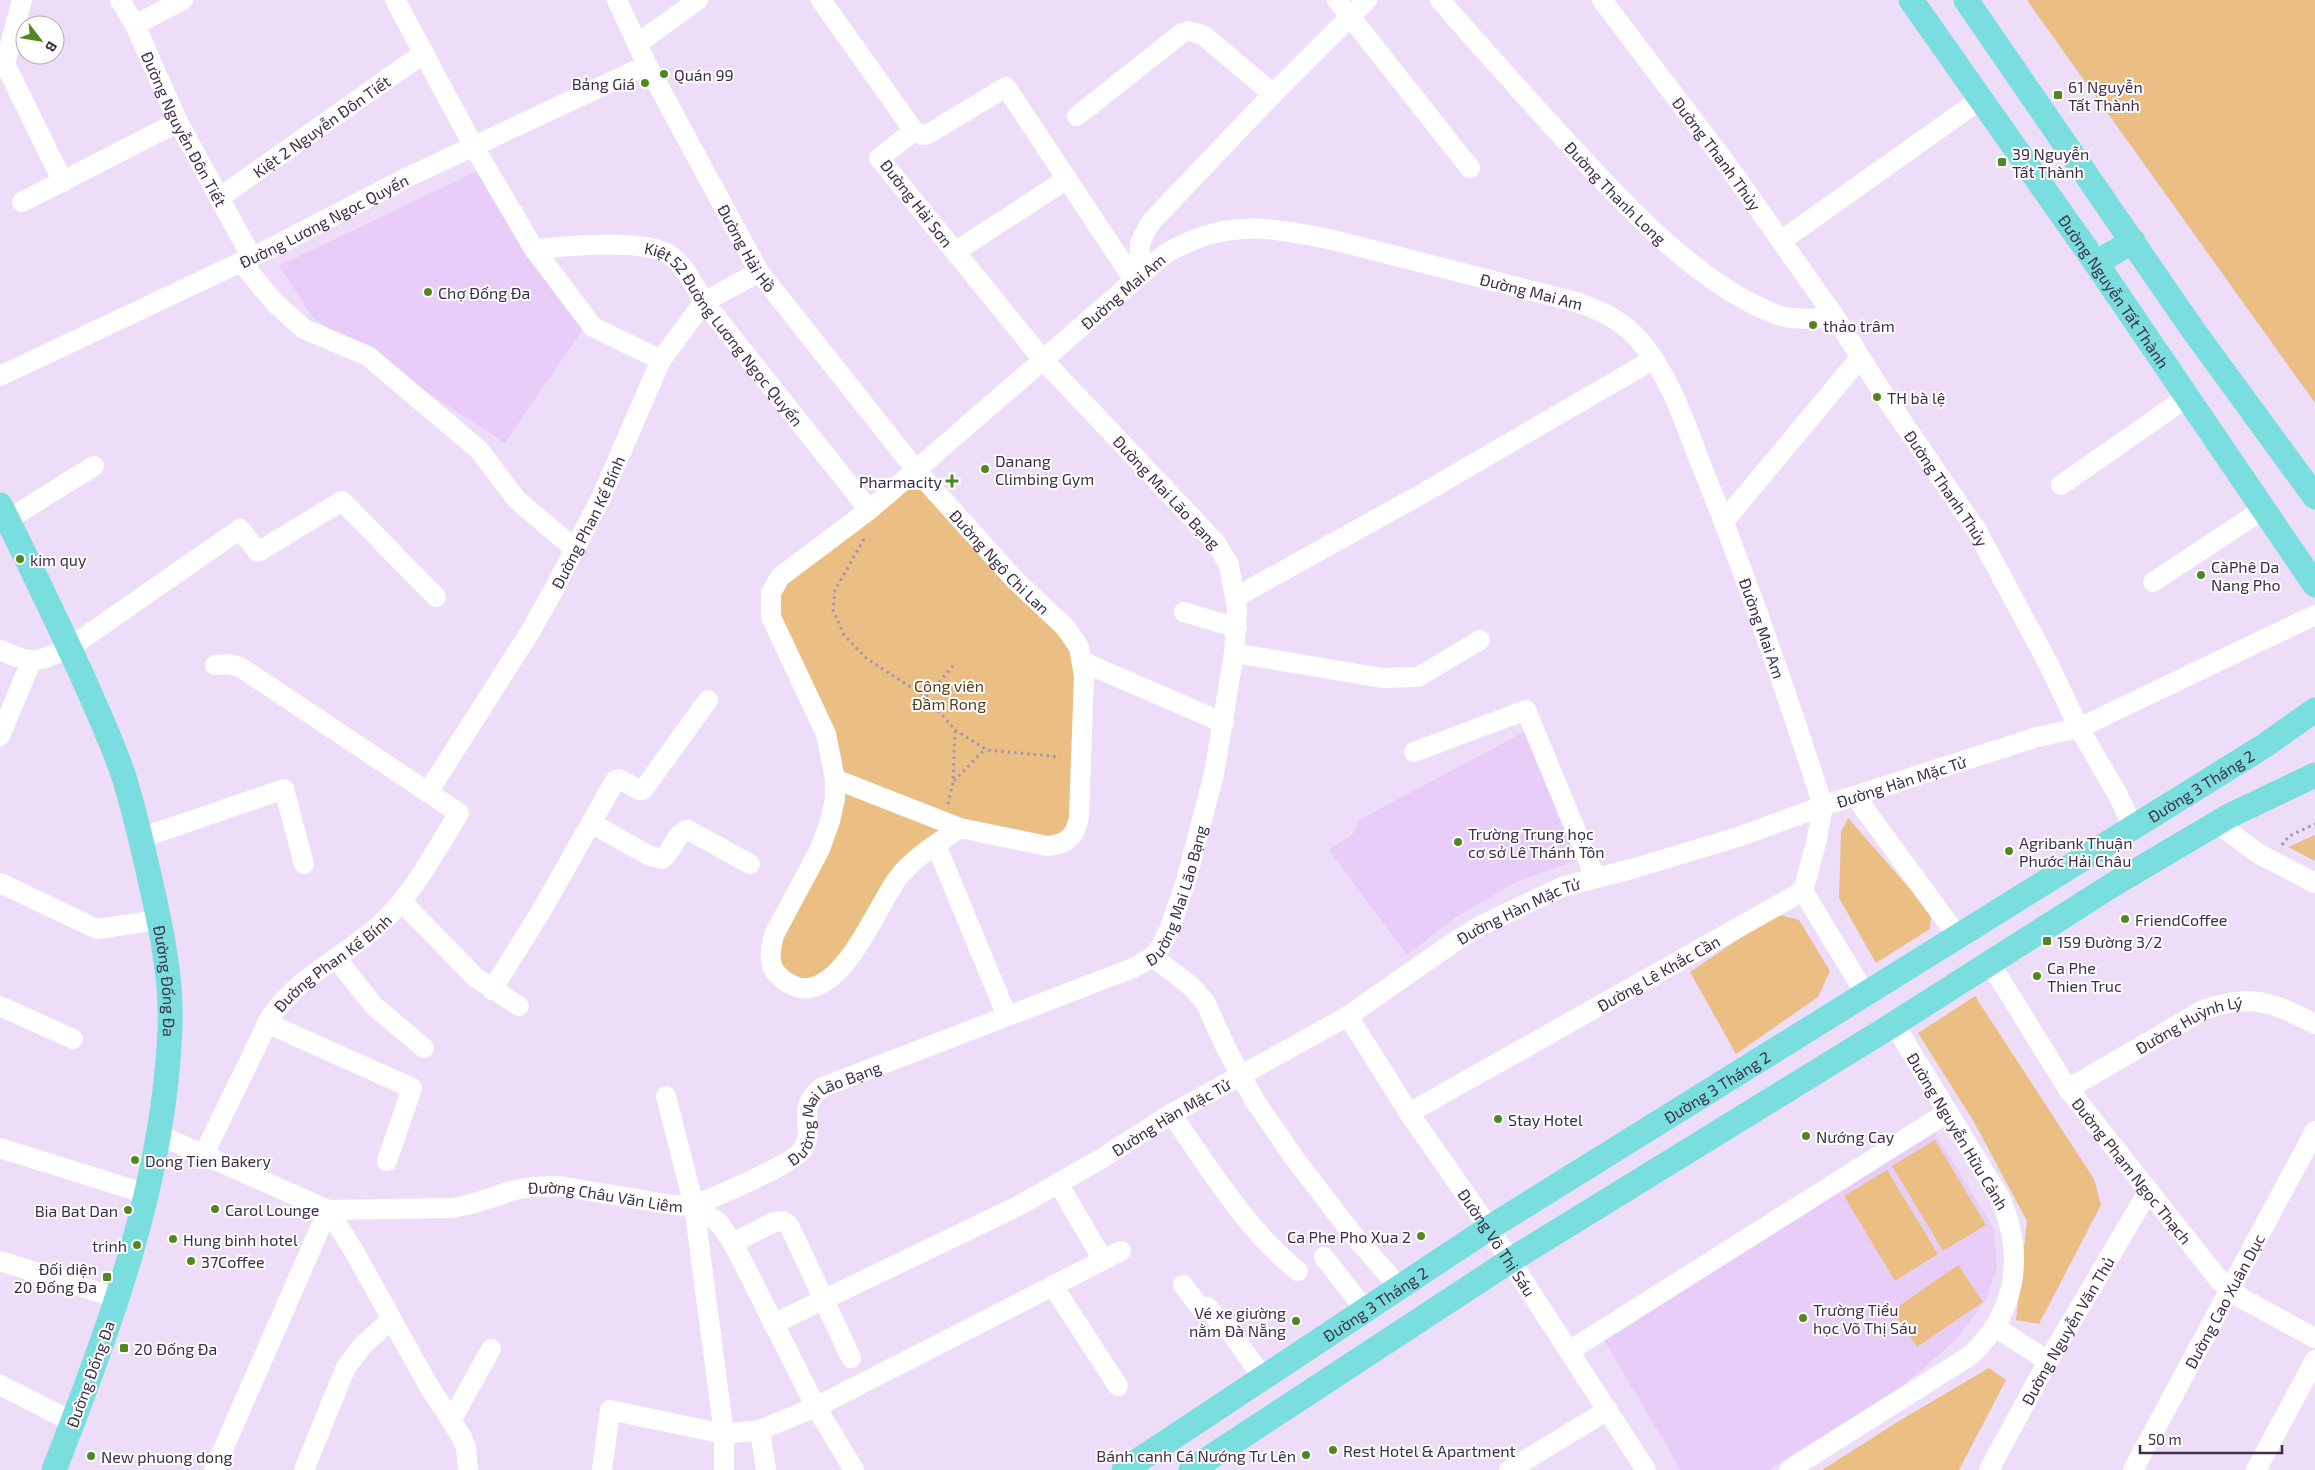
<svg xmlns="http://www.w3.org/2000/svg" width="2315" height="1470" font-family="'Exo 2',sans-serif">
<style>
.built{fill:#e9cdf9}
.green{fill:#ebbf84}
.lines{fill:none;stroke-linecap:round;stroke-linejoin:round}
.path{stroke:#a695b0;stroke-width:3;stroke-dasharray:2.5 4;stroke-linecap:butt}
.minor{stroke:#fff;stroke-width:20}
.major{stroke:#79dedd;stroke-width:25}
.poi-dot{fill:#518720;stroke:#fff;stroke-width:2}
.labels{text-anchor:middle;dominant-baseline:central;stroke-width:4;stroke-linejoin:round;paint-order:stroke}
.poi-label{font-size:16px;fill:#3f2e48;stroke:#fff;text-anchor:start}
.street-label{font-size:16px;fill:#3f2e48;stroke:#fff}
.park-label{font-size:16px;fill:#5a3e15;stroke:#fff}
</style>
<rect width="100%" height="100%" fill="#eeddf8"/>
<path class="built" d="M483,168L583,329L505,443L313,318L279,266Z
M1524,732L1582,858L1514,883L1455,918L1407,955L1329,850L1353,834L1359,820Z
M1935,1133L1994,1229L1997,1267L1987,1298L1955,1341L1904,1385L1768,1470H1681L1602,1337Z"/>
<path class="green" d="M2027,0H2315V403L2036,13Z
M916,470L1083,662L1074,834L1059,845L960,828L936,845L845,964L805,988L771,962L830,821L835,779L775,627L780,577Z
M1848,818L1931,913L1930,929L1876,963L1839,898L1841,832Z
M2315,835V861L2288,847Z
M1776,914L1799,920L1830,971L1818,997L1736,1054L1690,972Z
M1975,996L2094,1179L2101,1205L2039,1324L2016,1320L2027,1221L1974,1122L1918,1033Z
M1935,1140L1986,1225L1943,1251L1892,1166Z
M1887,1170L1938,1254L1895,1281L1844,1196Z
M1958,1265L1983,1302L1917,1347L1892,1311Z
M1989,1368L2006,1380L1959,1470H1822L1899,1421Z"/>
<g class="lines">
<path class="path" d="M864,539L835,590L833,610L844,635L867,659L926,697L955,730L987,750L1060,757
M926,697L953,666
M954,781L982,752L987,750
M948,804L953,782L955,731
M2282,845L2289,836L2315,824"/>
<g class="minor">
<path d="M22,0L5,64L63,182"/>
<path id="s1" d="M120,0L135,25L178,122L251,256"/>
<path d="M395,0L474,147L534,249L593,327L661,360"/>
<path id="s2" d="M617,0L647,65L759,272L916,470L1016,581L1065,627L1079,647L1084,676L1079,817C1076,836 1066,845 1047,846L960,828L835,779"/>
<path d="M1337,0L1470,168"/>
<path id="s3" d="M1440,0C1478,44 1517,87 1556,130C1615,194 1695,285 1778,315C1796,321 1816,318 1835,317"/>
<path id="s4" d="M1602,0L1728,166L1835,317L1886,398L1977,531L2049,665L2079,728L2119,797L2133,828"/>
<path d="M135,25L183,0"/>
<path d="M637,44L698,0"/>
<path d="M1077,116L1182,33L1189,31L1203,35L1273,94"/>
<path d="M914,131L923,135L928,134L1006,87L1134,280"/>
<path id="s5" d="M219,198L424,53"/>
<path d="M22,202L178,122"/>
<path d="M1781,241L1981,99"/>
<path id="s6" d="M534,249C565,247 646,237 671,256C686,267 694,286 704,302L869,510"/>
<path d="M955,252L1067,179"/>
<path d="M241,262L274,302L304,329L368,356L479,450L517,500L575,549"/>
<path d="M1146,269C1134,249 1140,239 1152,221L1273,94L1367,0"/>
<path id="s7" d="M0,376L277,245L408,177L647,65"/>
<path d="M2061,485L2186,398"/>
<path d="M7,520L94,466"/>
<path d="M1724,521L1860,358"/>
<path d="M2153,582L2264,509"/>
<path d="M1236,597L1420,495L1654,359"/>
<path d="M1184,612L1237,628"/>
<path d="M0,650C36,666 35,662 69,648L240,529L258,552L342,501L436,597"/>
<path d="M1234,653L1382,678L1418,677L1480,640"/>
<path d="M1083,662L1224,723"/>
<path d="M0,736L31,662"/>
<path d="M1414,752L1526,710L1595,877"/>
<path id="s8" d="M428,792L530,632L552,593L601,498L661,360L704,302L759,272"/>
<path d="M1855,796L1958,937"/>
<path d="M591,823L650,856L662,859C672,853 676,831 688,830L750,864"/>
<path d="M2217,823L2259,854L2315,883"/>
<path id="s9" d="M960,828C938,843 914,857 898,878C874,909 831,1029 777,974C767,964 771,947 774,935L820,849L830,821L835,799V779L826,734L771,617V593L780,577L869,510L916,470L1165,254C1225,218 1268,227 1333,240L1576,302C1603,311 1627,323 1644,346C1673,382 1687,430 1704,472C1748,581 1787,694 1823,806L1816,843L1803,891"/>
<path d="M141,838L284,789L304,864"/>
<path d="M936,845L1007,1016"/>
<path d="M0,883L97,929L159,920"/>
<path d="M1803,891L1866,995"/>
<path d="M402,902L475,977L519,1006"/>
<path d="M1153,957L1191,986L1205,1002L1226,1048L1255,1101L1295,1159L1351,1232L1399,1287"/>
<path d="M336,958L374,1006L424,1048"/>
<path id="s10" d="M1990,963L2068,1089L2220,1281L2243,1299L2315,1338"/>
<path d="M492,990L540,913L615,781L619,779L639,790H643L708,700"/>
<path d="M0,1006L73,1039"/>
<path id="s11" d="M1348,1016L1409,1113L1489,1228L1646,1470"/>
<path d="M267,1023L412,1088L387,1161"/>
<path id="s12" d="M2068,1089L2203,1010C2252,993 2272,1002 2315,1024"/>
<path d="M666,1096L694,1206L724,1434V1470"/>
<path id="s13" d="M1409,1113L1803,891"/>
<path d="M1171,1114C1210,1168 1245,1229 1298,1271"/>
<path id="s14" d="M159,1135L328,1210L452,1208L472,1204L515,1190L531,1187L559,1186L673,1205L694,1206L719,1223L733,1243L816,1407L854,1470"/>
<path d="M0,1148L147,1194"/>
<path id="s15" d="M204,1154L271,1016C298,978 341,958 376,928C412,897 434,853 459,813L240,667L229,664L215,665"/>
<path d="M1058,1183L1103,1260"/>
<path id="s16" d="M694,1206C715,1196 793,1165 803,1149C817,1126 793,1109 823,1087L1133,968L1153,957L1159,950L1170,928L1186,881L1214,774L1234,653L1237,609L1229,565L1216,543L1044,361L879,158L914,131L821,0"/>
<path d="M328,1210L355,1253L427,1383L461,1436L466,1447L468,1470"/>
<path d="M733,1243L774,1222L782,1221L789,1225L851,1358"/>
<path d="M1324,1257L1365,1310"/>
<path d="M0,1261L117,1298"/>
<path d="M1183,1285L1203,1311L1208,1307L1222,1326L1225,1324L1263,1378"/>
<path d="M1053,1286L1118,1386"/>
<path id="s17" d="M773,1324L1016,1207L1101,1159L1171,1114L1348,1016L1457,940L1482,925L1562,887L1635,868L1741,836L1823,806L2037,737L2079,728L2315,615"/>
<path d="M1995,1327L2048,1361"/>
<path d="M1569,1351L1948,1112"/>
<path d="M0,1385L73,1422"/>
<path d="M451,1421L491,1349"/>
<path d="M760,1430L766,1470"/>
<path d="M214,1470L328,1210"/>
<path d="M304,1470L346,1367L364,1344L391,1320"/>
<path d="M602,1470L610,1410L724,1434L760,1430L816,1407L1121,1251"/>
<path d="M1509,1470L1608,1410"/>
<path d="M1789,1470L1971,1355C2017,1311 2025,1256 2000,1198L1894,1024"/>
<path id="s18" d="M1989,1470L2048,1361L2148,1192"/>
<path id="s19" d="M2133,1470L2315,1131"/>
<path d="M2256,1470L2315,1360"/>
</g>
<g class="major">
<path id="s20" d="M1911,0L2096,263L2315,585"/>
<path d="M1966,0L2193,330L2315,497"/>
<path d="M2096,263L2133,241"/>
<path id="s21" d="M0,505C28,560 54,615 80,671C95,705 111,739 123,774C135,811 143,849 152,888C162,933 172,981 170,1029C164,1182 110,1328 54,1470"/>
<path id="s22" d="M1124,1470L1489,1228L2264,746L2315,710"/>
<path d="M1191,1470L1511,1260L1894,1024L2114,884L2229,816L2315,775"/>
</g>
</g>
<g class="poi-dot">
<circle cx="664" cy="74" r="5"/>
<circle cx="645" cy="83" r="5"/>
<rect x="2053" y="90" width="10" height="10" rx="2.5"/>
<rect x="1997" y="157" width="10" height="10" rx="2.5"/>
<circle cx="428" cy="292" r="5"/>
<circle cx="1813" cy="325" r="5"/>
<circle cx="1877" cy="397" r="5"/>
<circle cx="985" cy="469" r="5"/>
<path d="M949.5 473.5h5v5h5v5h-5v5h-5v-5h-5v-5h5z"/>
<circle cx="20" cy="559" r="5"/>
<circle cx="2201" cy="575" r="5"/>
<circle cx="1458" cy="842" r="5"/>
<circle cx="2009" cy="851" r="5"/>
<circle cx="2125" cy="919" r="5"/>
<rect x="2042" y="936" width="10" height="10" rx="2.5"/>
<circle cx="2037" cy="976" r="5"/>
<circle cx="1498" cy="1119" r="5"/>
<circle cx="1806" cy="1136" r="5"/>
<circle cx="135" cy="1160" r="5"/>
<circle cx="215" cy="1209" r="5"/>
<circle cx="128" cy="1210" r="5"/>
<circle cx="1421" cy="1236" r="5"/>
<circle cx="173" cy="1239" r="5"/>
<circle cx="137" cy="1245" r="5"/>
<circle cx="191" cy="1261" r="5"/>
<rect x="102" y="1272" width="10" height="10" rx="2.5"/>
<circle cx="1803" cy="1318" r="5"/>
<circle cx="1296" cy="1321" r="5"/>
<rect x="119" y="1343" width="10" height="10" rx="2.5"/>
<circle cx="1333" cy="1450" r="5"/>
<circle cx="1306" cy="1455" r="5"/>
<circle cx="91" cy="1456" r="5"/>
</g>
<g class="labels">
<g class="poi-label">
<text x="674" y="74">Quán 99</text>
<text x="635" y="83" text-anchor="end">Bảng Giá</text>
<text x="2068" y="86">61 Nguyễn<tspan x="2068" dy="18">Tất Thành</tspan></text>
<text x="2012" y="153">39 Nguyễn<tspan x="2012" dy="18">Tất Thành</tspan></text>
<text x="438" y="292">Chợ Đống Đa</text>
<text x="1823" y="325">thảo trâm</text>
<text x="1887" y="397">TH bà lệ</text>
<text x="995" y="460">Danang<tspan x="995" dy="18">Climbing Gym</tspan></text>
<text x="942" y="481" text-anchor="end">Pharmacity</text>
<text x="30" y="559">kim quy</text>
<text x="2211" y="566">CàPhê Da<tspan x="2211" dy="18">Nang Pho</tspan></text>
<text x="1468" y="833">Trường Trung học<tspan x="1468" dy="18">cơ sở Lê Thánh Tôn</tspan></text>
<text x="2019" y="842">Agribank Thuận<tspan x="2019" dy="18">Phước Hải Châu</tspan></text>
<text x="2135" y="919">FriendCoffee</text>
<text x="2057" y="941">159 Đường 3/2</text>
<text x="2047" y="967">Ca Phe<tspan x="2047" dy="18">Thien Truc</tspan></text>
<text x="1508" y="1119">Stay Hotel</text>
<text x="1816" y="1136">Nướng Cay</text>
<text x="145" y="1160">Dong Tien Bakery</text>
<text x="225" y="1209">Carol Lounge</text>
<text x="118" y="1210" text-anchor="end">Bia Bat Dan</text>
<text x="1411" y="1236" text-anchor="end">Ca Phe Pho Xua 2</text>
<text x="183" y="1239">Hung binh hotel</text>
<text x="127" y="1245" text-anchor="end">trinh</text>
<text x="201" y="1261">37Coffee</text>
<text x="97" y="1268" text-anchor="end">Đối diện<tspan x="97" dy="18">20 Đống Đa</tspan></text>
<text x="1813" y="1309">Trường Tiểu<tspan x="1813" dy="18">học Võ Thị Sáu</tspan></text>
<text x="1286" y="1312" text-anchor="end">Vé xe giường<tspan x="1286" dy="18">nằm Đà Nẵng</tspan></text>
<text x="134" y="1348">20 Đống Đa</text>
<text x="1343" y="1450">Rest Hotel &amp; Apartment</text>
<text x="1296" y="1455" text-anchor="end">Bánh canh Cá Nướng Tư Lên</text>
<text x="101" y="1456">New phuong dong</text>
</g>
<g class="street-label">
<text stroke="none"><textPath href="#s5" startOffset="125">Kiệt 2 Nguyễn Đôn Tiết</textPath></text>
<text stroke="none"><textPath href="#s1" startOffset="144">Đường Nguyễn Đôn Tiết</textPath></text>
<text stroke="none"><textPath href="#s4" startOffset="192">Đường Thanh Thủy</textPath></text>
<text stroke="none"><textPath href="#s3" startOffset="261">Đường Thanh Long</textPath></text>
<text transform="translate(917 203) rotate(52)">Đường Hải Sơn</text>
<text stroke="none"><textPath href="#s7" startOffset="359">Đường Lương Ngọc Quyến</textPath></text>
<text stroke="none"><textPath href="#s2" startOffset="280">Đường Hải Hồ</textPath></text>
<text stroke="none"><textPath href="#s9" startOffset="1136">Đường Mai Am</textPath></text>
<text stroke="none"><textPath href="#s9" startOffset="1571">Đường Mai Am</textPath></text>
<text stroke="none"><textPath href="#s20" startOffset="355">Đường Nguyễn Tất Thành</textPath></text>
<text stroke="none"><textPath href="#s6" startOffset="231">Kiệt 52 Đường Lương Ngọc Quyến</textPath></text>
<text stroke="none"><textPath href="#s4" startOffset="598">Đường Thanh Thủy</textPath></text>
<text transform="translate(1167 492) rotate(47)">Đường Mai Lão Bạng</text>
<text stroke="none"><textPath href="#s8" startOffset="314">Đường Phan Kế Bính</textPath></text>
<text stroke="none"><textPath href="#s2" startOffset="684">Đường Ngô Chi Lan</textPath></text>
<text stroke="none"><textPath href="#s9" startOffset="2006">Đường Mai Am</textPath></text>
<text stroke="none"><textPath href="#s17" startOffset="1259">Đường Hàn Mặc Tử</textPath></text>
<text stroke="none"><textPath href="#s22" startOffset="1276">Đường 3 Tháng 2</textPath></text>
<text stroke="none"><textPath href="#s16" startOffset="614">Đường Mai Lão Bạng</textPath></text>
<text stroke="none"><textPath href="#s17" startOffset="854">Đường Hàn Mặc Tử</textPath></text>
<text stroke="none"><textPath href="#s15" startOffset="235">Đường Phan Kế Bính</textPath></text>
<text stroke="none"><textPath href="#s13" startOffset="286">Đường Lê Khắc Cần</textPath></text>
<text stroke="none"><textPath href="#s21" startOffset="508">Đường Đống Đa</textPath></text>
<text stroke="none"><textPath href="#s12" startOffset="138">Đường Huỳnh Lý</textPath></text>
<text stroke="none"><textPath href="#s22" startOffset="706">Đường 3 Tháng 2</textPath></text>
<text stroke="none"><textPath href="#s16" startOffset="179">Đường Mai Lão Bạng</textPath></text>
<text stroke="none"><textPath href="#s17" startOffset="449">Đường Hàn Mặc Tử</textPath></text>
<text transform="translate(1958 1131) rotate(59)">Đường Nguyễn Hữu Cảnh</text>
<text stroke="none"><textPath href="#s10" startOffset="252">Đường Phạm Ngọc Thạch</textPath></text>
<text stroke="none"><textPath href="#s14" startOffset="466">Đường Châu Văn Liêm</textPath></text>
<text stroke="none"><textPath href="#s11" startOffset="271">Đường Võ Thị Sáu</textPath></text>
<text stroke="none"><textPath href="#s19" startOffset="192">Đường Cao Xuân Dục</textPath></text>
<text stroke="none"><textPath href="#s22" startOffset="301">Đường 3 Tháng 2</textPath></text>
<text stroke="none"><textPath href="#s18" startOffset="160">Đường Nguyễn Văn Thủ</textPath></text>
<text transform="translate(90 1374) rotate(-70)">Đường Đống Đa</text>
</g>
<g class="park-label">
<text x="949" y="685">Công viên<tspan x="949" dy="18">Đầm Rong</tspan></text>
</g>
</g>
<g transform="translate(40 40) rotate(121)"><circle r="24" fill="#ffffff" stroke="#b2abb6"/>
<path d="M0-4L9 19L0 12L-9 19Z" fill="#518720"/>
<text y="-8" font-size="14" font-weight="bold" text-anchor="middle" fill="#3f2e48">B</text>
</g>
<path d="M2140 1445v8h142v-8" fill="none" stroke="#3f2e48" stroke-width="2.5"/>
<text x="2148" y="1445" font-size="15" fill="#3f2e48" stroke="#ffffff" stroke-width="4" paint-order="stroke">50 m</text>
</svg>
